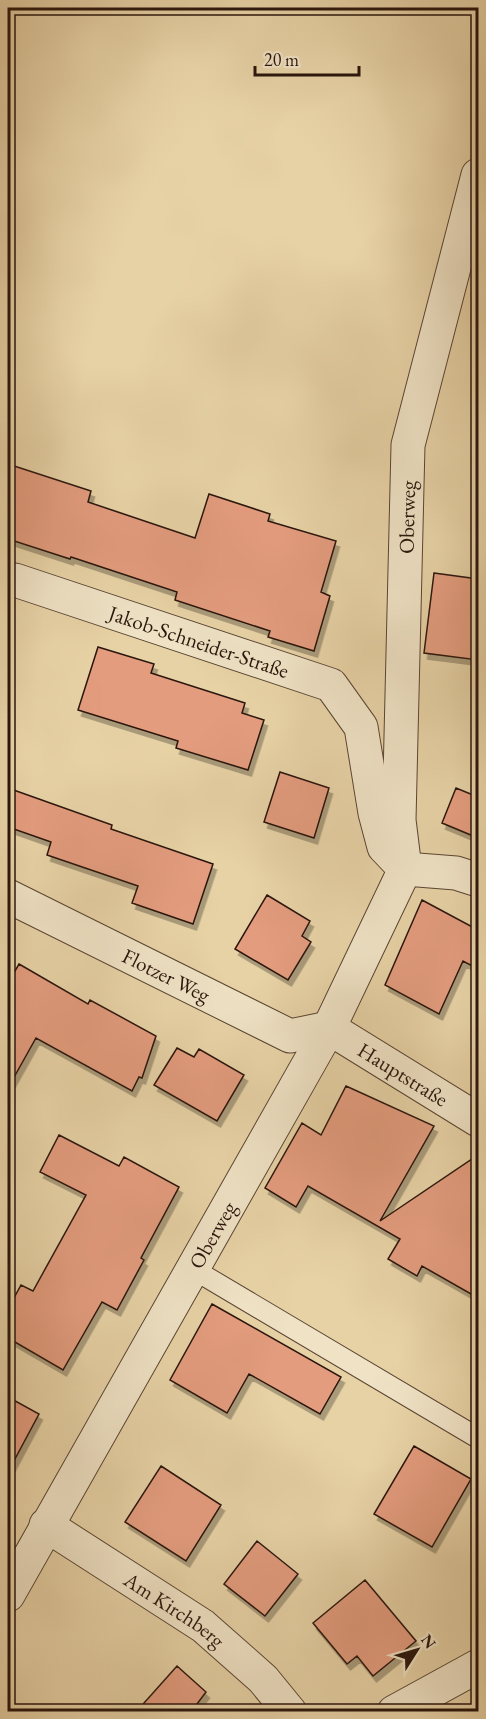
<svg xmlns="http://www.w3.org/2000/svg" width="486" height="1719" font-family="'EB Garamond',serif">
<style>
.building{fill:#e39c7e;stroke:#2a150c;stroke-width:1.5;filter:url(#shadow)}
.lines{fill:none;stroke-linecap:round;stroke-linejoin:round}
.lane-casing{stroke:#594432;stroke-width:22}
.street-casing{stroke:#594432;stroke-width:35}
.lane{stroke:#efe2c5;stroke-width:20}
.street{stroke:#efe2c5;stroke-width:33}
.labels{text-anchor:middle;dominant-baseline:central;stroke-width:4.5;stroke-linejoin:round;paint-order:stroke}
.street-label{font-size:21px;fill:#2a150c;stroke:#efe2c5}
</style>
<defs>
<filter id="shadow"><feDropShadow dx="3.5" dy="6" stdDeviation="0" flood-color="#0004"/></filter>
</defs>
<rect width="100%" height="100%" fill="#e7d2a6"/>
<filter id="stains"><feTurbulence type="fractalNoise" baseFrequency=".00333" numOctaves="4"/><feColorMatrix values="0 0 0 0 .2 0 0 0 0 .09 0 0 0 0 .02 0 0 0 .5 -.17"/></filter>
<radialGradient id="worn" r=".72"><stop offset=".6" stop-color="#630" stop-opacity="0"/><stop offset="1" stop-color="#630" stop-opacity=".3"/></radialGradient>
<path class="building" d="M8,464L91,491L88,502L195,538L209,494L270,514L268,521L336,541L321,592L330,596L314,651L268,637L270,631L175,600L177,592L71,557L70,559L8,539Z
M434,573L478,579V660L424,653Z
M98,647L154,664L151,673L245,703L242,713L264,720L248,770L176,748L178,741L78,710Z
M280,772L329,788L314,838L264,822Z
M8,788L112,825L111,829L213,864L193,924L132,903L138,886L47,855L51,842L8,827Z
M456,788L478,797V838L442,823Z
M267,895L310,921L302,936L311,942L288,980L235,949Z
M422,900L478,930V969L463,961L439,1014L385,985Z
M19,964L88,1004L90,1000L156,1036L142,1078L139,1077L132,1091L36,1038L8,1088V983Z
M177,1048L194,1057L199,1049L244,1075L217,1121L154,1085Z
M346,1086L434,1126L380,1221L478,1155V1298L422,1266L417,1276L388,1259L400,1239L308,1186L296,1207L265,1188L302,1123L321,1135Z
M59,1135L119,1166L124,1157L179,1187L141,1258L144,1260L117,1310L102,1302L63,1370L8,1338V1309L21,1285L33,1291L86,1195L40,1172Z
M212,1304L341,1377L320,1414L249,1374L227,1413L170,1380Z
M8,1397L39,1414L8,1472Z
M414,1446L471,1479L432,1547L374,1514Z
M161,1466L221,1505L186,1561L125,1522Z
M257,1541L298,1574L265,1616L224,1584Z
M365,1580L416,1641L373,1676L357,1656L347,1664L313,1623Z
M177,1666L206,1692L191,1712H136Z"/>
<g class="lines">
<g class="lane-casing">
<path id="lane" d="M193,1269L478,1438"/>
</g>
<g class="street-casing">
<g id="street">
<path id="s1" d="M15,580L331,685L361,727L375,813L384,847L405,869L456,873L478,880"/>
<path id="s2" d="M8,896L290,1036L329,1028L478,1120"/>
<path id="s3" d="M46,1525L203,1626L263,1679L290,1712"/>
<path id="s4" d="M8,1595L329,1028L405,869L399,820L408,445L478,175"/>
<path d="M394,1712L478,1666"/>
</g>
</g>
<use href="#lane" class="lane"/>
<use href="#street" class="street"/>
</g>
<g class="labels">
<g class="street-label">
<text stroke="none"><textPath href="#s4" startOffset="1180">Oberweg</textPath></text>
<text stroke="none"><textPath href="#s1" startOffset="194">Jakob-Schneider-Straße</textPath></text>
<text stroke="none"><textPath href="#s2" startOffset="177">Flotzer Weg</textPath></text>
<text stroke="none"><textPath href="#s2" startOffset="442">Hauptstraße</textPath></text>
<text stroke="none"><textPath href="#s4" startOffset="414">Oberweg</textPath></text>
<text stroke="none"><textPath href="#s3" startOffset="154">Am Kirchberg</textPath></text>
</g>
</g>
<rect width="486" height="1719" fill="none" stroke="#e7d2a6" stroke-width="30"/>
<rect x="9" y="9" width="468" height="1701" fill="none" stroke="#2a150c" stroke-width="3"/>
<rect x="15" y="15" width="456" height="1689" fill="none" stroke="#2a150c" stroke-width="1.5"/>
<g transform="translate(417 1650) rotate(53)" stroke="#efe2c5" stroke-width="4.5" paint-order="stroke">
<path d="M0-4.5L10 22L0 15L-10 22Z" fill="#2a150c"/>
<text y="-9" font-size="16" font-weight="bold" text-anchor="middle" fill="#2a150c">N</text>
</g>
<path d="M255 66v9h104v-9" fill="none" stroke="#2a150c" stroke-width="3"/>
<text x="264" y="66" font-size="18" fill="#2a150c" stroke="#efe2c5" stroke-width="4.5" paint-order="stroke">20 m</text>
<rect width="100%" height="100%" filter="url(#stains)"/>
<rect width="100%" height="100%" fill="url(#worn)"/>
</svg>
